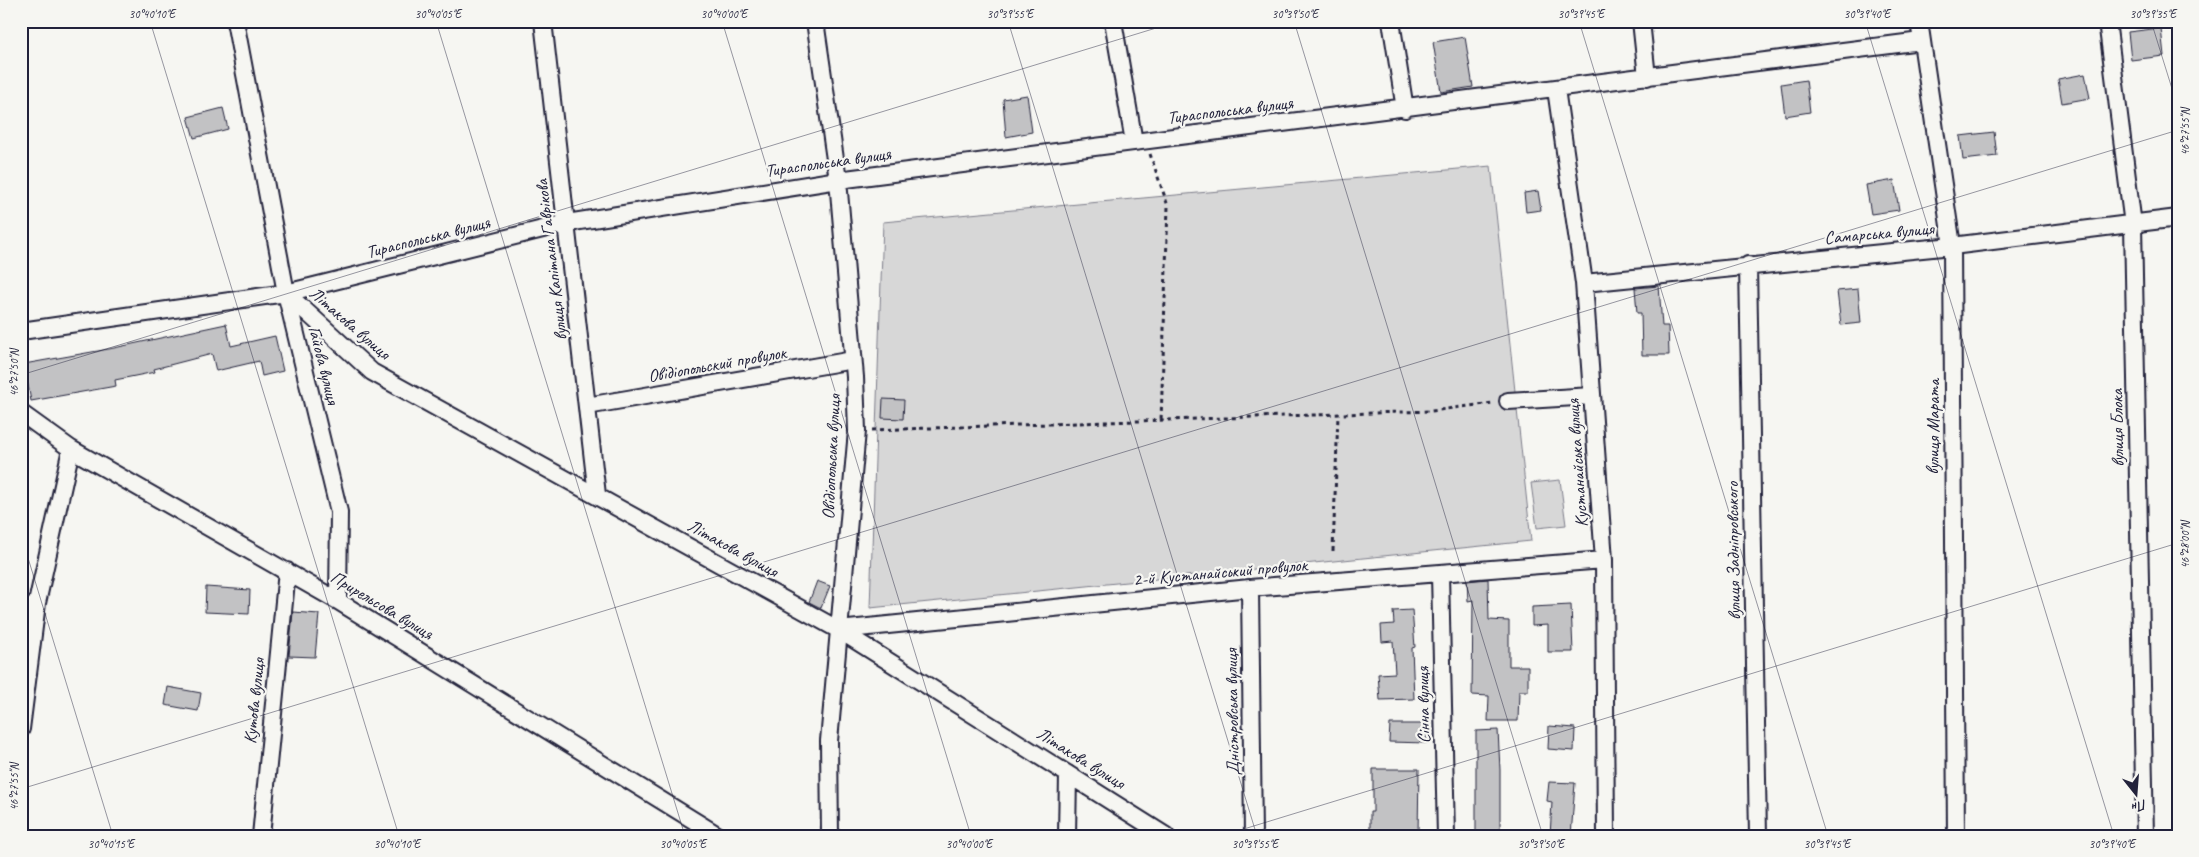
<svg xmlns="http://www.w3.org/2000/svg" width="2199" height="857" font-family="Caveat,sans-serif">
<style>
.green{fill:#d7d7d7;stroke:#7c7c89}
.building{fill:#c2c2c4;stroke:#22223b}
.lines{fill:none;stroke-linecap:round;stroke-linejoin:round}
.minor-casing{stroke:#22223b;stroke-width:20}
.path{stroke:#22223b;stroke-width:3;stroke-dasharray:4 4;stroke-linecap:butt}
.minor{stroke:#f6f6f2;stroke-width:16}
.ticks{fill:none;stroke:#22223b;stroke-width:1;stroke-opacity:0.45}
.labels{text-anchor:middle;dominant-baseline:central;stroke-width:4.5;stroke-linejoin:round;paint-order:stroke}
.street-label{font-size:18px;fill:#22223b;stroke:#f6f6f2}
.neatline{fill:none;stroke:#22223b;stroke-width:2}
.ticks-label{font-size:12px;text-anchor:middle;fill:#22223b}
</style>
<rect width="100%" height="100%" fill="#f6f6f2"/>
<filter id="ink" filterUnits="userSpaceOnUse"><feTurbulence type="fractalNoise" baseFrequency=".02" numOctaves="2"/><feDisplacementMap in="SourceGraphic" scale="10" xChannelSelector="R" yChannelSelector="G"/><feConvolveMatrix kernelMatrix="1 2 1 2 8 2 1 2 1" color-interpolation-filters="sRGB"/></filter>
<g filter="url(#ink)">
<path class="green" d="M1491,166L1531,541L870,608L883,222Z
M1560,480L1566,525L1537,528L1531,483Z"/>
<path class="building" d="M2161,28L2164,56L2131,60L2128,32Z
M1465,37L1473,87L1441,92L1433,42Z
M2085,74L2090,98L2062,103L2058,79Z
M1806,80L1810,112L1785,116L1781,84Z
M1027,95L1032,132L1006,137L1003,99Z
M223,108L228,129L194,138L188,117Z
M1994,132L1997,156L1963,160L1960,136Z
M1894,180L1899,210L1871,214L1866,185Z
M1538,191L1541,210L1526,212L1524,193Z
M1659,286L1662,326H1668L1669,355H1642L1641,313H1637L1635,288Z
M1858,289L1861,323L1841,325L1837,291Z
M226,324L231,346L275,336L283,371L262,376L259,361L216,371L212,354L154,369L155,372L115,380L116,386L31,401L24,364L109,349Z
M883,399L904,400L903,419L882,418Z
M1488,579L1489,620L1509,621V666H1528V691H1519L1518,721H1488L1489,696L1472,695L1473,600L1468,601L1467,581Z
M817,581L830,586L821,608L809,602Z
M206,587L250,590L249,614L205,612Z
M1571,605L1573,652H1548V625L1532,626V607Z
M1412,610L1415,647L1412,648L1414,699L1380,700L1378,674L1395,673L1393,641L1382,642L1381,625L1394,624L1393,611Z
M293,612L319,614L315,657L289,656Z
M168,687L201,693L198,711L165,705Z
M1390,724H1427V743L1389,742Z
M1549,726L1575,728L1574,751L1548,749Z
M1498,730L1500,770V836H1476V731Z
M1373,769H1419L1418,833L1370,832V812H1373Z
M1549,782L1575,783L1571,836H1550L1552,802L1547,801Z"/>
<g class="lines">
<g class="minor-casing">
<path id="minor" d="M235,21L286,293L339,512L338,601
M543,21L597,495
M815,21L838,180L855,377L857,431L829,741L830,836
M1113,21L1134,142
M1391,21L1405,109
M1641,21L1647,77
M1919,21L1952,246L1956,836
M2107,21L2133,225L2145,836
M1556,89L1584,283L1604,560L1606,836
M1748,265L1758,836
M1584,283L1952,246L2178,218
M286,293L372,372L839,630L1166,836
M21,331L286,293L567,223L838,180L1921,41
M1508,401L1592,396
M587,406L853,360
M21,413L71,449L338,601L719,836
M1440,574L1446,836
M1250,588L1253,836
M21,615L37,603
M839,630L1250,588L1604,560
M21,729L37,603L71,449
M261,836L287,571
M1067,836L1068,774"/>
</g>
<path class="path" d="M1150,154L1168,206L1161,421
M872,430L1431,411L1493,403
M1333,551L1338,415"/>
<use href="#minor" class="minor"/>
</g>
</g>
<path class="ticks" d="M150,21L399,836M436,21L685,836M722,21L971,836M1008,21L1257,836M1294,21L1543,836M1579,21L1828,836M1865,21L2114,836M2151,21L2178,108M21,375L1179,21M21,535L113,836M21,789L2178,130M1221,836L2178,543"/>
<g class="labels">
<g class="street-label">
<text transform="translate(1230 110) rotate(-7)">Тираспольська вулиця</text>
<text transform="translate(828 162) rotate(-8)">Тираспольська вулиця</text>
<text transform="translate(1879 233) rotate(-5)">Самарська вулиця</text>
<text transform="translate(428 237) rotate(-14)">Тираспольська вулиця</text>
<text transform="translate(551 260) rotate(-97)">вулиця Капітана Гаврікова</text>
<text transform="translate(350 323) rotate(41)">Літакова вулиця</text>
<text transform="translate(717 364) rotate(-10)">Овідіопольский провулок</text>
<text transform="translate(324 365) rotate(76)">Гайова вулиця</text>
<text transform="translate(1933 427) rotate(-90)">вулиця Марата</text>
<text transform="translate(2117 428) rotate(-91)">вулиця Блока</text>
<text transform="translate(831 457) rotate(-87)">Овідіопольська вулиця</text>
<text transform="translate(1577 463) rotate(-94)">Кустанайська вулиця</text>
<text transform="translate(733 548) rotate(29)">Літакова вулиця</text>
<text transform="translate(1733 551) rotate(-91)">вулиця Задніпровського</text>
<text transform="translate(1220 572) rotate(-5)">2-й Кустанайський провулок</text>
<text transform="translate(382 605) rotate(31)">Прирельсова вулиця</text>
<text transform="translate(254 701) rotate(-84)">Кутова вулиця</text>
<text transform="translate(1423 705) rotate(-91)">Сінна вулиця</text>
<text transform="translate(1232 712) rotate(-91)">Дністровська вулиця</text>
<text transform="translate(1081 758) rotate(32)">Літакова вулиця</text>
</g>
</g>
<rect width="2199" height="857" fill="none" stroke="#f6f6f2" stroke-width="55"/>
<g transform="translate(2136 794) rotate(163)" stroke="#f6f6f2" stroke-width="4" paint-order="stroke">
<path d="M0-4L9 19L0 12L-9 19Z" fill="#22223b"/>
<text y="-8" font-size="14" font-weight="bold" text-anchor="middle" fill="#22223b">Пн</text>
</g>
<rect x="28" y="28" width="2144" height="802" class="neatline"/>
<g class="ticks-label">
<text x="152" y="18">30°40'10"E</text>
<text x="438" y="18">30°40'05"E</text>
<text x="724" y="18">30°40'00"E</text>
<text x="1010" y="18">30°39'55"E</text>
<text x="1295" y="18">30°39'50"E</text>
<text x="1581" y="18">30°39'45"E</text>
<text x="1867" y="18">30°39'40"E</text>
<text x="2153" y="18">30°39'35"E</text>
<text transform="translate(2185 132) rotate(-90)" y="4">46°27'55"N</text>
<text transform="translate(14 373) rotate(-90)" y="4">46°27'50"N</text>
<text transform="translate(2185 545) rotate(-90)" y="4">46°28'00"N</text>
<text transform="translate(14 787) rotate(-90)" y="4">46°27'55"N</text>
<text x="111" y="848">30°40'15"E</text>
<text x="397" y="848">30°40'10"E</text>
<text x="683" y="848">30°40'05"E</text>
<text x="969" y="848">30°40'00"E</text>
<text x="1255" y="848">30°39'55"E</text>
<text x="1541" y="848">30°39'50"E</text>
<text x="1827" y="848">30°39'45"E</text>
<text x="2112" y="848">30°39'40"E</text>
</g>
</svg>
